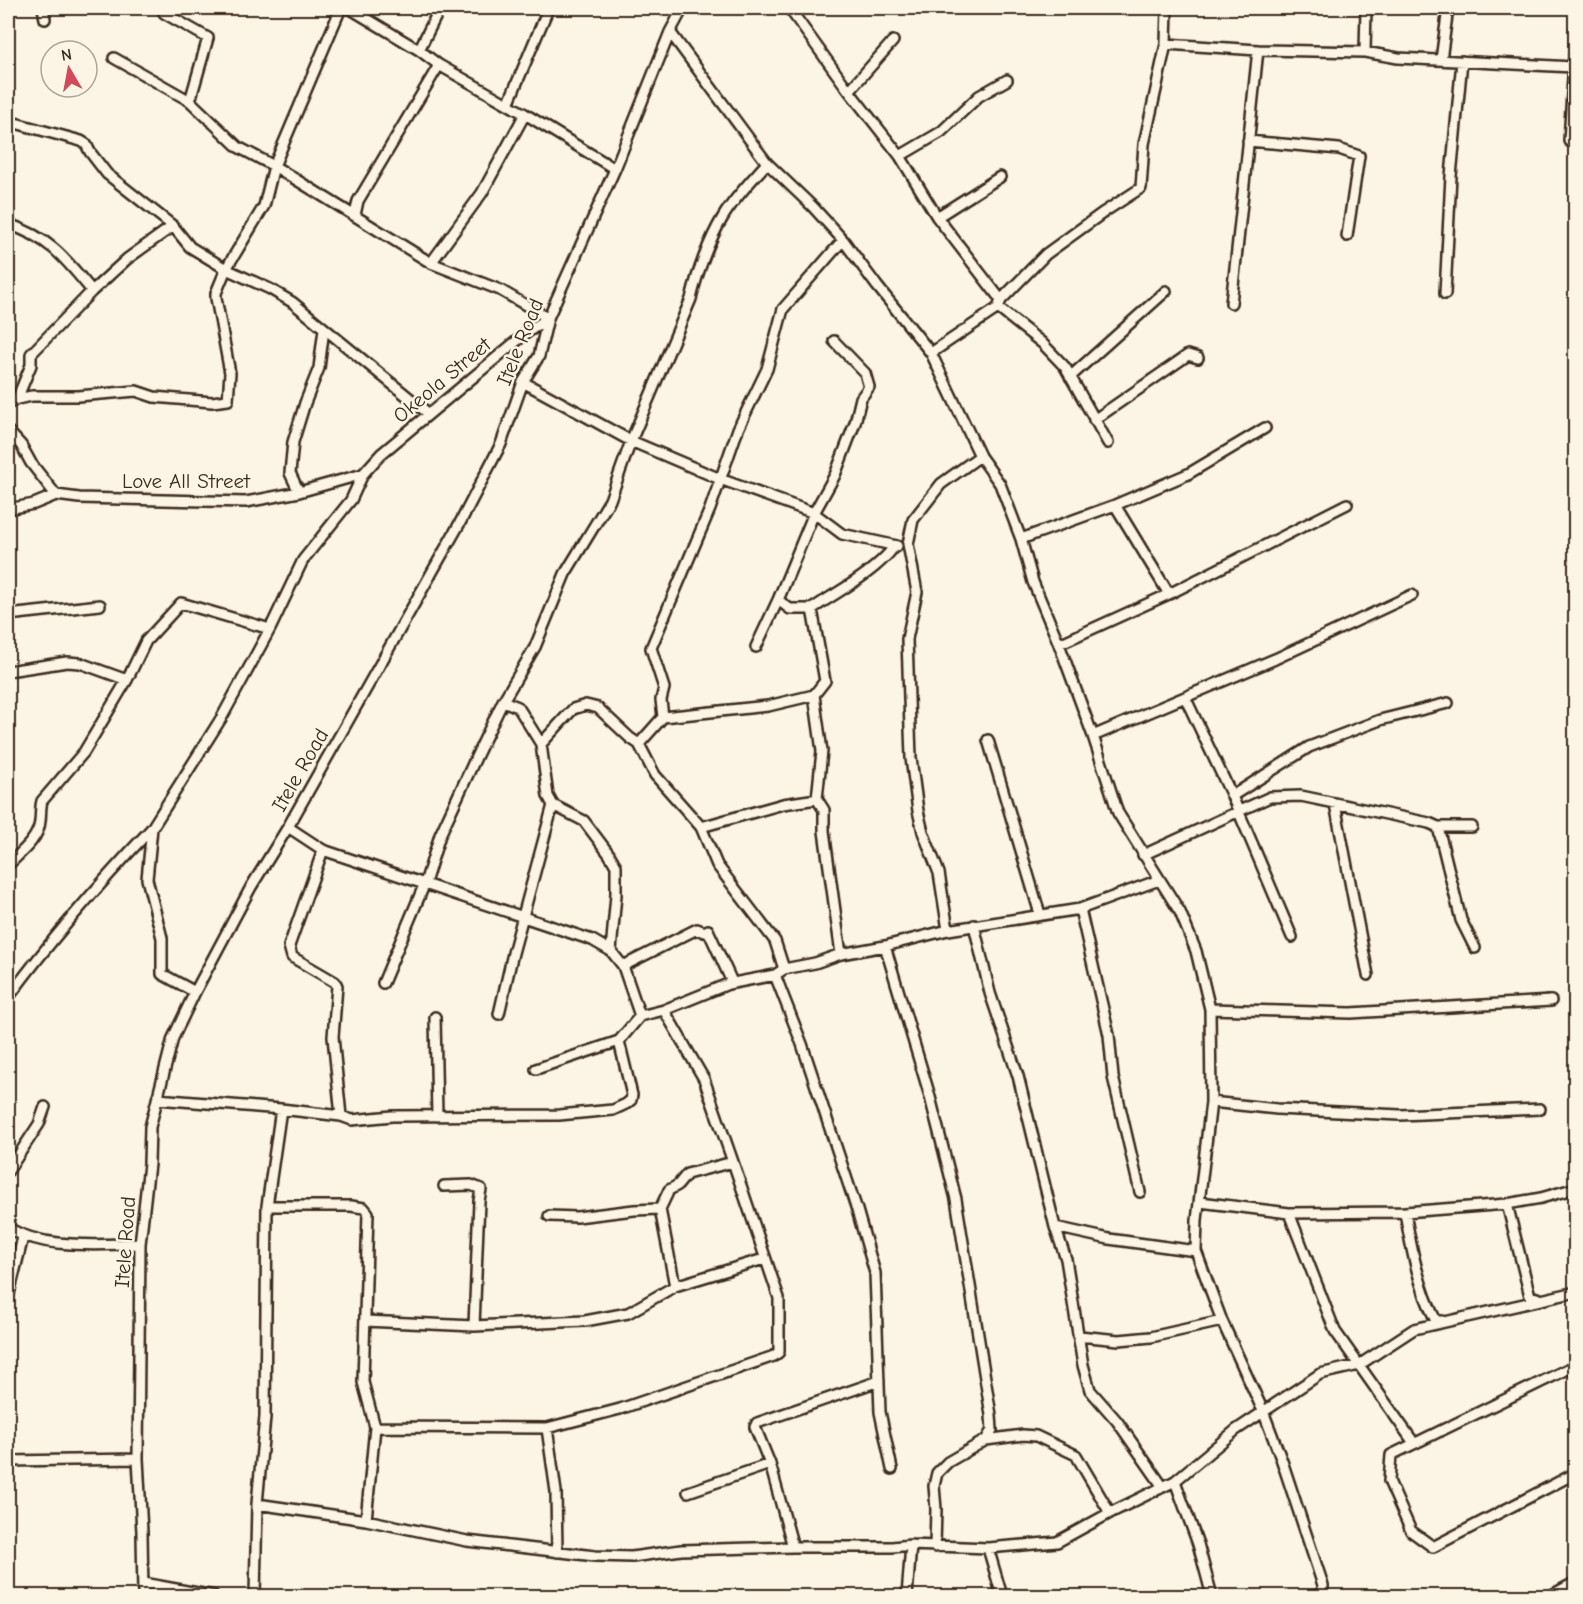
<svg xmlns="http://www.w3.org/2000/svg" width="1583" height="1604" font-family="'Comic Neue',sans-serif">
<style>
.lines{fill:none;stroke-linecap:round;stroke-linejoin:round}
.minor-casing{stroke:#3b2a1e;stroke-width:14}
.minor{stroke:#fcf5e5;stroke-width:9}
.labels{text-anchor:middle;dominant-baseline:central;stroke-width:5;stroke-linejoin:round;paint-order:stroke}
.street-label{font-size:21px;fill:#3b2a1e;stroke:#fcf5e5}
</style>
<rect width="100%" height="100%" fill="#fcf5e5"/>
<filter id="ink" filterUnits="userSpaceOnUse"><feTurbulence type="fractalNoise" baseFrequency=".0167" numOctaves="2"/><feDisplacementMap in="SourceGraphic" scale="12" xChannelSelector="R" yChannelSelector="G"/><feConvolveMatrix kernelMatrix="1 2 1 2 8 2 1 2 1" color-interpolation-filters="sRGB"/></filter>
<g filter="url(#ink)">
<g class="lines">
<g class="minor-casing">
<path id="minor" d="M43,8L45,19
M341,8L274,166L264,206L226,269L270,289L292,302L429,414
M349,8L419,50L439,65L525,114L615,169
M789,8L849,91L900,156L937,217L1001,300
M164,13L208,38L190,101
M670,32L767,163L813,207L843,240L877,286L931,353L980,456L1000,484L1021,539L1033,582L1059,644L1093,736L1118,813L1180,912L1196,951L1210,1009L1211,1102L1197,1220L1196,1251L1222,1321L1263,1411L1282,1461L1323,1585V1596
M1166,44L1258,50L1365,52L1398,58L1573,67
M419,50L440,8
M1365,52L1366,8
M1441,60L1448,8
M849,91L893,41
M508,104L546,14
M8,121L81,141L86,144L90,152L107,174L173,226L190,247L226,269L216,293V298L230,373L228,400L212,402L154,397L136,391L78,396H32L17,399L8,404
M1248,141L1339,149L1359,156L1347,236
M1569,141L1576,28
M900,156L941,132L979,96L1007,80
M355,215L358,201L439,65
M937,217L1000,177
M8,224C50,238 65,258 92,291L127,259L173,226
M431,263L482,193L525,114
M1445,294L1451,176L1462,61
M1231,303C1241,218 1249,134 1258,50
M998,308L1042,343L1065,367L1108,443
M931,353L998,308L1001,300L1046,254L1104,212L1141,188L1144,144L1166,44L1167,8
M1070,377L1166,291
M523,382L631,441L720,479L814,513L842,534L897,546
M17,399L31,365V354L92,291
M1094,420L1188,355L1198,358
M8,431L21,445L31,463L56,495
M299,492L290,473L293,442L305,403L319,368L324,329
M1115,505L1169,594
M8,509L34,504L56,495L79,498L246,502L299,492L363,474
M1021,539L1115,505L1188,474L1265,428
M778,600L790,609H812
M8,615L100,605
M1059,644L1169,594L1347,504
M756,647L778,600L814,513L835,475L855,423L861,398L869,387L865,373L834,341
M8,671L67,662L80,663L127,680
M1185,697L1232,796
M663,717L661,700L664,688L651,648L710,509L738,429L767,369L783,309L843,240
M1093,736L1275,659L1412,595
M988,740L1040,914
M541,744L573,709L586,705L598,708L630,738L639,744L655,775L701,827L717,865L775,941L784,969
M639,744L663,717L768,706L814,695
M1335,804L1368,975
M553,805L584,821L609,854L616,866V895L611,951
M288,827L323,850L592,940L611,951L623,966L640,1016
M701,827L783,804L817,799
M1438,827H1472
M323,850L289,946L292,957L335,982L337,986L333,1037L341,1116
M1143,855L1270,797L1301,796L1429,823L1438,827L1461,920L1475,948
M8,865C20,853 39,839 40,821C41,814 40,808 42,801L84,752L127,680L146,641L181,603L270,629L303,560L351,500L363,474L381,454L525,334L548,318L500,290L431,263L274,166L238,147L190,101L114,58
M1080,909L1109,1035L1113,1077L1140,1192
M974,925L990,993L1018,1076L1055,1227L1066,1259L1083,1365L1090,1390L1117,1421L1163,1487
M948,930L939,873L923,832L918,811L911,758L907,639L917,592L908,544L913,520L941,484L980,456
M1292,937L1232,796L1309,747L1380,720L1448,703
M885,946L929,1093L956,1199L991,1415L992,1430L986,1440
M841,954L824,831V810L817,799L822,751L814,695L825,681L812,609C840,590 873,574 894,547
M623,966L697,929L704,932L708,930L732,982L728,984
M775,975L802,1044L857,1210L875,1273L880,1412L892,1469
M383,983L425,883L440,835L477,755L503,701L535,647L565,574L610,500L631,441L691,299C697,273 709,240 723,217C735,197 752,180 767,163
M195,992L162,974V938L147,879L152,828L222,717L270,629
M8,998C52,938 101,882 152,828
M1210,1009L1351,1013L1551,1001L1518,1003
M499,1014L513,953L553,805L548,796L541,744L518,707L503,701
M435,1017L437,1116
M536,1069L619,1041L640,1016L664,1010L728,984L775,975L784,969L815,963L841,954L885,946L948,930L1080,909L1159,880
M157,1099L281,1109L341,1116L352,1120L392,1116L559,1115L613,1110L626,1104L631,1100L632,1095L619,1041
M1211,1102L1277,1109L1400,1115L1540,1109
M8,1171L39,1124L45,1107
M444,1186L471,1185L481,1189L479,1201L474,1326
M1200,1202L1289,1213L1405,1212L1507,1204L1541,1198L1576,1188
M1507,1204L1530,1296L1540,1299
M267,1206H351L364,1208L368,1213L363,1382L375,1427L366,1520
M660,1209L669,1190L678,1185L687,1174L733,1162
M1405,1212C1411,1248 1419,1288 1436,1321H1442
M1289,1213L1335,1331L1414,1443
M549,1216L577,1217L634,1210L660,1209L675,1286
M1055,1227L1109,1239L1196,1251
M8,1228C46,1250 97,1244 140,1244
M8,1298L23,1237
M365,1321L474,1326L585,1321L628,1313L675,1286L764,1259
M1079,1336L1119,1340L1151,1337L1222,1321
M1576,1365L1391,1455L1389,1481L1411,1531L1433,1547L1576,1473
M375,1427L547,1428L620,1409L774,1356L779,1352V1298L733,1162L704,1079L664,1010
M547,1428L556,1492L557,1552
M8,1461L138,1459
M1175,1481L1198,1544L1212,1596
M688,1492L770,1464
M257,1504L366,1520L467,1541L595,1556L632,1557L681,1550L793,1547H892L911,1545L988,1548L1057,1542L1110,1513L1175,1481L1236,1430L1320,1374L1359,1365L1414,1329L1576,1292
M793,1547L770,1464L755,1427L757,1423L879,1381
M935,1547L936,1509L934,1486L937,1473L948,1462L986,1440L1023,1435L1036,1436L1076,1455L1110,1513
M988,1548L1002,1596
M143,1583L214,1596
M143,1596L142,1532L138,1459L140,1244L149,1164L150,1127L173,1038L195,992L251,887L288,827L461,521L501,444L523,382L539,356L548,318L615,169L670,32L683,8
M255,1596L257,1504L265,1417L267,1206L281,1109
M907,1596L911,1545
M1550,1596L1576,1582"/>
</g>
<use href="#minor" class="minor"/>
</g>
</g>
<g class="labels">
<g class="street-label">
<text transform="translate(520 342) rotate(-68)">Itele Road</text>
<text transform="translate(442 380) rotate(-40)">Okeola Street</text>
<text x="186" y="481">Love All Street</text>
<text transform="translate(300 770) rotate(-60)">Itele Road</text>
<text transform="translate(125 1242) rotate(-86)">Itele Road</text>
</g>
</g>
<rect width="1583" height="1604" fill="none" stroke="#fcf5e5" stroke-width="30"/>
<rect x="15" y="15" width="1553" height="1574" fill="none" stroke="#3b2a1e" stroke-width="2" filter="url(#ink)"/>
<g transform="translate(69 69) rotate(350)"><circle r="28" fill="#fcf5e5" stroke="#afa495" stroke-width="1.5"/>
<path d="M0-4.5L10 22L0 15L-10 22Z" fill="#d1495b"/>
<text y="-9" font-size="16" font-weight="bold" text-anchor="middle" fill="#3b2a1e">N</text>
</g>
</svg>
